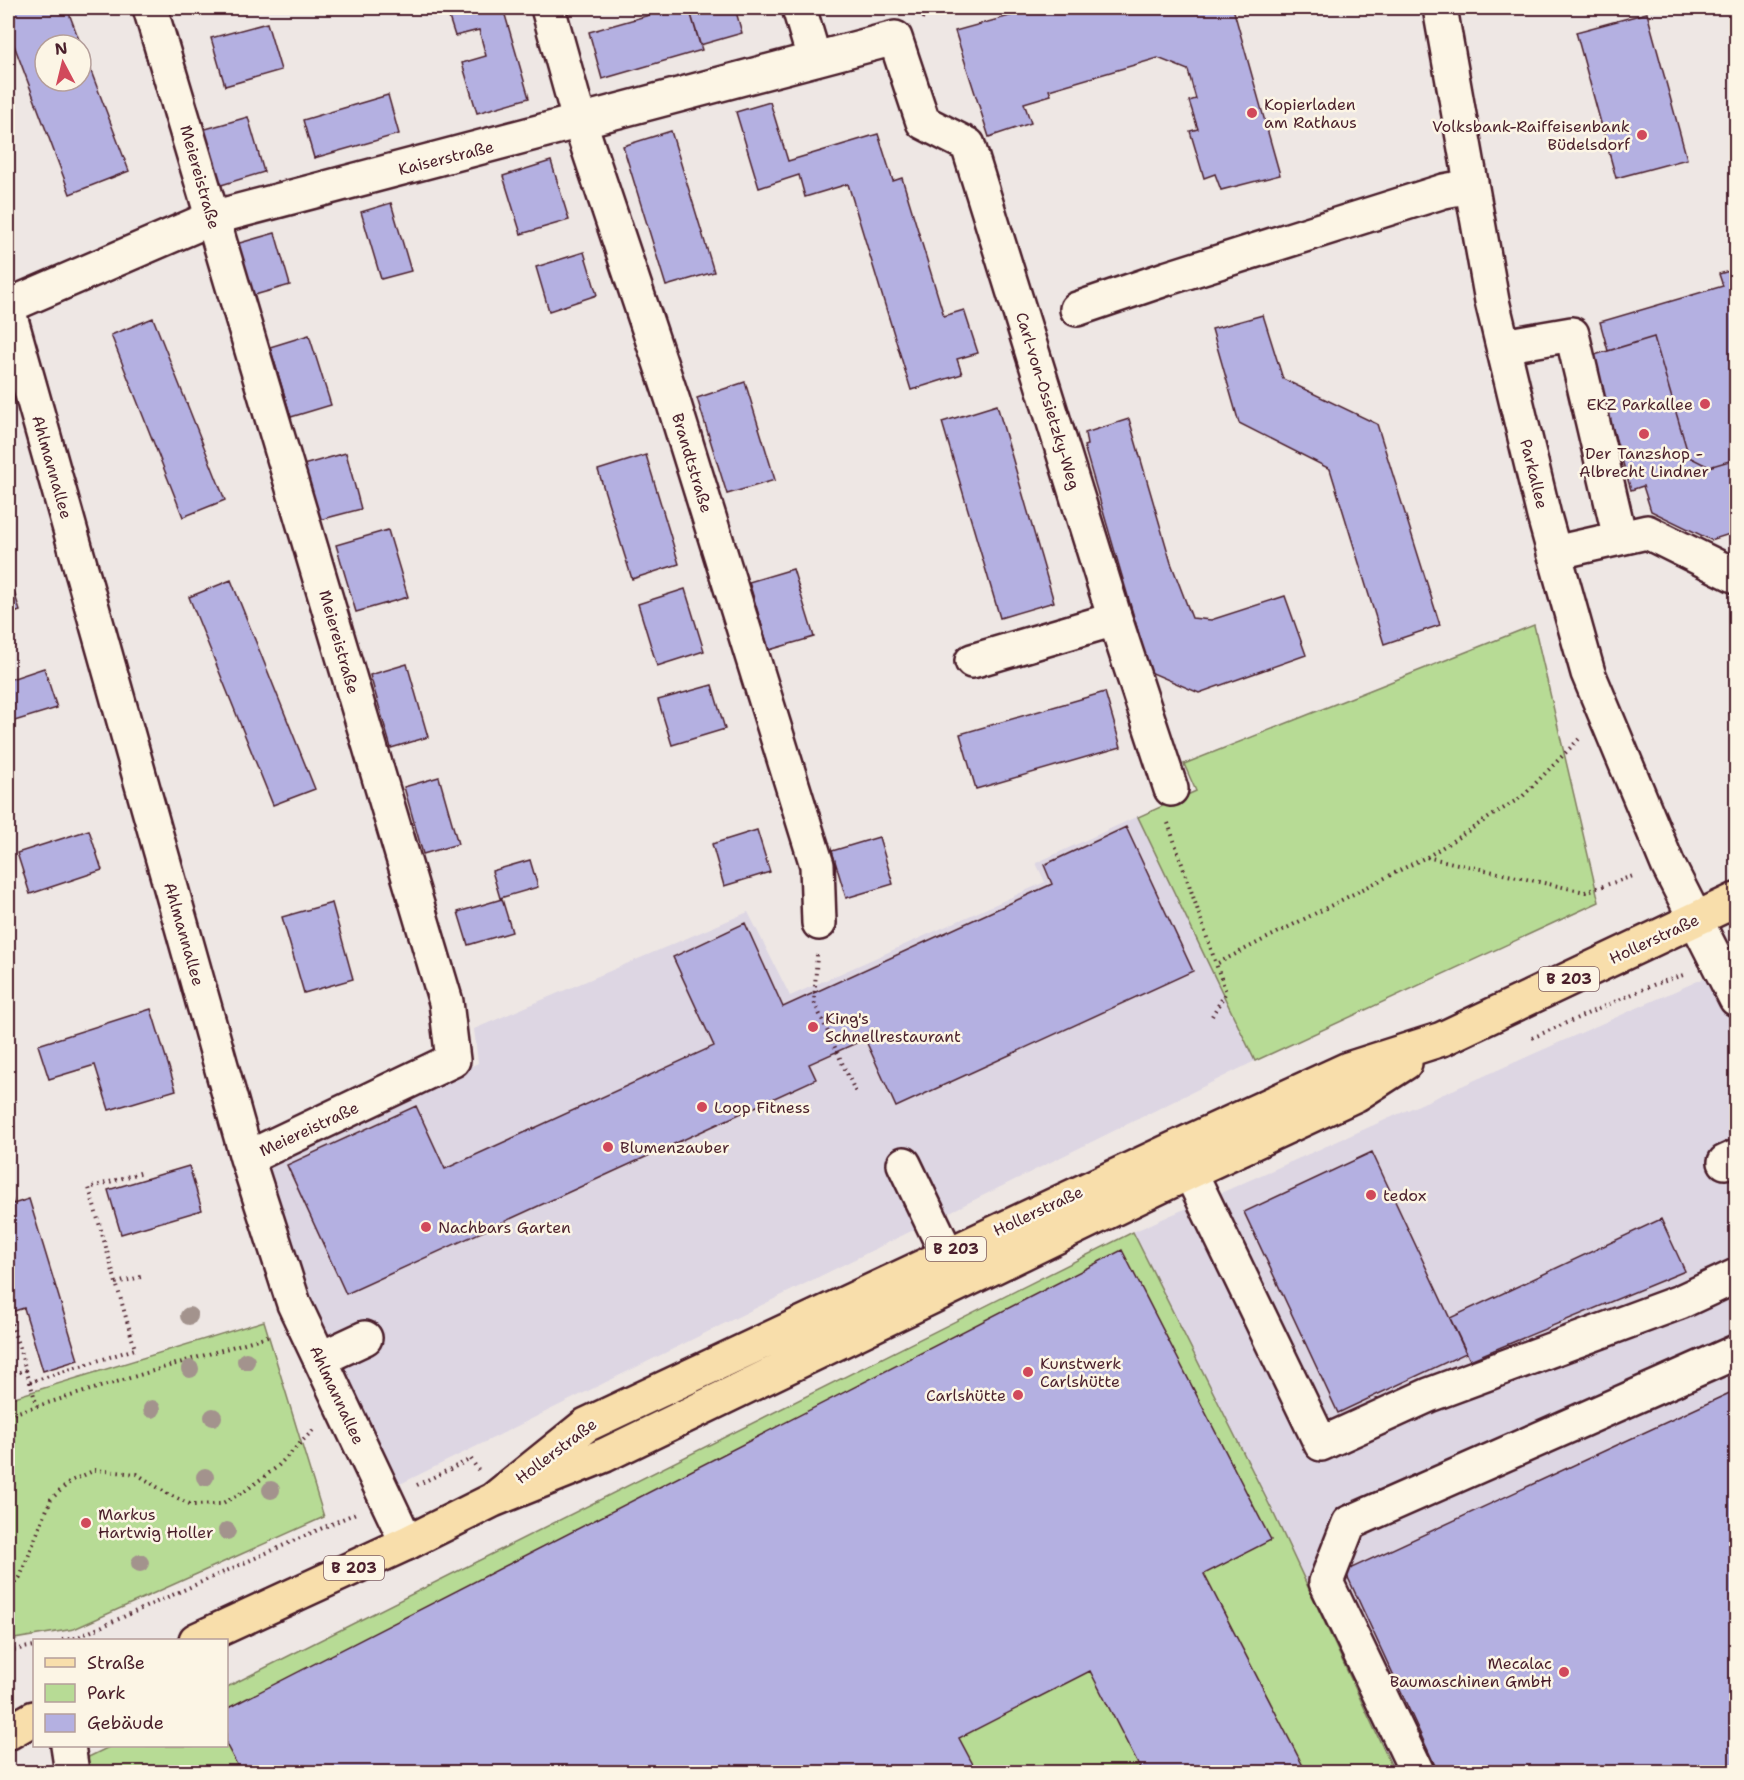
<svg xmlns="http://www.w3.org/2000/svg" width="1744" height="1780" font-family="'Shantell Sans',sans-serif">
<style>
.built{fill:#ddd6e3}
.green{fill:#b7db95;stroke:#807d60;stroke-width:1.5}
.building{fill:#b4b0e1;stroke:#4a1f2b;stroke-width:1.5}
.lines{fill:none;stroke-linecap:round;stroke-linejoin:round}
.minor-casing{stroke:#4a1f2b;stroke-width:38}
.major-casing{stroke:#4a1f2b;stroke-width:38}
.path{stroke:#4a1f2b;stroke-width:4;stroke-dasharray:1.5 4.5;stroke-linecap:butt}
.minor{stroke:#fcf5e5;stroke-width:33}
.major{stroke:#f8deab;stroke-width:33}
.tree{fill:#a3938d}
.poi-dot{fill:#d1495b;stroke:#fcf5e5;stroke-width:2}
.labels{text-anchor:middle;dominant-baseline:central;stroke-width:5;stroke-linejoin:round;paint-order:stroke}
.shield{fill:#fcf5e5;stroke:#7f5f63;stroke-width:1.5}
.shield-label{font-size:15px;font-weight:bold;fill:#4a1f2b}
.poi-label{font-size:16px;fill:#4a1f2b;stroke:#fcf5e5;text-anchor:start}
.street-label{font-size:16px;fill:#4a1f2b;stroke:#fcf5e5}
</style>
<rect width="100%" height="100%" fill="#eee7e4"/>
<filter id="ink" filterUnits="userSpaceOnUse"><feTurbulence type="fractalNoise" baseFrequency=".0167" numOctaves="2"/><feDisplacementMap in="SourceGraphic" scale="12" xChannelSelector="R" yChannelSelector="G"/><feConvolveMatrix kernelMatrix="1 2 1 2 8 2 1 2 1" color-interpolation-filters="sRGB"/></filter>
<g filter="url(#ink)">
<path class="built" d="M1138,816L1255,1061L396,1486L307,1299L265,1165L478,1063L474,1029L748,912L790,996L1045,882L1036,863Z
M1736,964V1772H1386L1393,1769L1273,1512L1133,1232Z"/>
<path class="green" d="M1534,625L1599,902L1255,1061L1138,817L1196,791L1184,764Z
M1133,1232L1273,1512L1393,1769L1386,1772H58L111,1746H226L227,1687Z
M264,1321L324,1517L74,1629L8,1640V1399Z"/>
<path class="building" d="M8,8H67L81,45H45V81H81V45L129,171L70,194L8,29Z
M446,8H503L529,98L477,113L462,63L486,56L479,30L455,36Z
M689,8H735L742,33L700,45Z
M689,8L702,50L602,79L589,32L674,8Z
M1039,8H1233L1280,175L1221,190L1215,174L1204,178L1190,131L1198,129L1189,101L1196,99L1188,70L1158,58L1049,90L1051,95L1024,103L1031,123L989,137L955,31Z
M1647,13L1687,159L1616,178L1576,32Z
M267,23L281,70L225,86L211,38Z
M388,95L399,134L314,158L303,120Z
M770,102L788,161L878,134L893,181L902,178L944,316L964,310L978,353L957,359L962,374L911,390L848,184L805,197L799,175L759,188L736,112Z
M248,117L264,172L218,186L202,130Z
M671,131L714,272L666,286L623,146Z
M551,161L569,220L521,234L503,176Z
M391,203L411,271L381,279L361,212Z
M275,233L290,285L251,296L236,244Z
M584,252L597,295L549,311L536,267Z
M1736,269V459L1709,467L1689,457L1654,337L1608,351L1600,322L1723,286L1719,274Z
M1263,315L1283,379L1377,424L1440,625L1384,644L1330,469L1239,423L1212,329Z
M153,318L225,500L183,517L111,335Z
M309,335L331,405L291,417L270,347Z
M1654,337L1689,457L1709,467L1736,459V532L1711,540L1651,511L1643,486L1631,490L1591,356Z
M745,382L775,480L727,494L697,398Z
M997,405L1054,602L1000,618L942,422Z
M1129,419L1171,563L1192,618L1211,620L1285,596L1306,655L1199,693L1150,672L1084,446L1087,445L1085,433Z
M346,453L361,509L319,520L303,465Z
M646,455L679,564L632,579L598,470Z
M388,530L408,597L356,612L336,545Z
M793,569L814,637L769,650L749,582Z
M8,572L20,611L8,615Z
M231,580L315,789L273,805L189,597Z
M685,589L704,651L657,666L638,604Z
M407,664L428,737L391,748L370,675Z
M44,668L57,708L8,723V680Z
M712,685L725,729L672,745L658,700Z
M1105,692L1121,747L976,789L960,734Z
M439,777L458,844L423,854L404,787Z
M1126,827L1193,971L896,1107L865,1039L809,1064L816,1079L346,1294L287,1165L416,1106L445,1169L714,1046L673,957L745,923L783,1007L1052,884L1044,865Z
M89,830L102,870L30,894L17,853Z
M757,830L770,872L724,886L712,844Z
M879,837L893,884L846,898L832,851Z
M530,860L538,887L500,898L492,871Z
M502,899L512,932L468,945L458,912Z
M332,903L353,979L304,993L282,917Z
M151,1009L176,1090L109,1110L95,1065L49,1079L38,1045Z
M1372,1152L1466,1353L1338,1413L1244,1212Z
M189,1166L202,1210L121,1234L108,1190Z
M8,1187L13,1204L29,1199L78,1360L43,1371L24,1308L8,1313Z
M1661,1219L1685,1271L1470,1360L1450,1318Z
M1122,1250L1271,1540L1204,1574L1304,1768L1296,1772H1142L1090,1671L959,1738L977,1772H241L226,1744V1709Z
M1736,1390V1772H1438L1345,1571Z"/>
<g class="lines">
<g class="minor-casing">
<path id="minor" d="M150,8L446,1002L453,1060L247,1158
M548,8L580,123L673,401L817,865L819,923
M799,8L814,58
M1440,8L1492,301L1544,516L1588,673L1668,865L1736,999
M8,306L212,218L895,38L923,122L968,145L1115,619L1171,789
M8,309L247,1158L294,1304L407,1543
M1077,309L1168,278L1444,191L1471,186
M1503,346L1572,334L1620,538
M1554,553L1647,532L1736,576
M972,661L1115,619
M1725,1162L1736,1157
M904,1164L960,1281
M1190,1172L1321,1444L1429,1395L1680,1302L1736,1276
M320,1359L365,1338
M68,1746L72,1772
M1417,1772L1326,1582L1349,1523L1736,1352"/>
</g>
<g class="major-casing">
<path id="major" d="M493,1500L586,1425L1182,1145L1348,1069L1442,1039L1736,900
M196,1640L407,1543L493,1500L605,1455L1190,1172L1357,1094L1405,1063
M8,1733L34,1718"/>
</g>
<path class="path" d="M922,18L937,8
M1168,823L1216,964
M1427,857L1523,796L1579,739
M817,955L814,1002L857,1095
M1212,1016L1226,992L1216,964L1426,857L1585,892L1636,875
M1532,1038L1653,985L1686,974
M116,1283L145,1276
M26,1370L30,1382L135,1349L89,1188L143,1172
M8,1376L26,1370L8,1313
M30,1382L37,1406
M8,1415L271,1335
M417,1485L471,1459L478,1470
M8,1592L20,1577L51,1499L71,1481L95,1470L137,1474L168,1494L192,1505L221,1504L245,1491L277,1467L315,1428
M62,1640L76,1638L356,1513
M8,1651L34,1646"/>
<use href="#minor" class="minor"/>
<use href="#major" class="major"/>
</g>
<g class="tree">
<circle cx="189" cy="1316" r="9"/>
<circle cx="246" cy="1361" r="9"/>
<circle cx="190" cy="1369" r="9"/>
<circle cx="152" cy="1409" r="9"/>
<circle cx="213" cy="1417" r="9"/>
<circle cx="205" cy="1477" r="9"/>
<circle cx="271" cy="1490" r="9"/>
<circle cx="227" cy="1531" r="9"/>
<circle cx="140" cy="1563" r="9"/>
</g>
</g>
<g class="poi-dot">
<circle cx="1252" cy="113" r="6"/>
<circle cx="1642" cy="135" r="6"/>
<circle cx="1705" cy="404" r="6"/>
<circle cx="1644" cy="434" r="6"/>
<circle cx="813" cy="1027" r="6"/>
<circle cx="702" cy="1107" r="6"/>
<circle cx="608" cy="1147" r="6"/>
<circle cx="1371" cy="1195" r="6"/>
<circle cx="426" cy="1227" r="6"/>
<circle cx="1028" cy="1372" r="6"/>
<circle cx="1018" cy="1395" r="6"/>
<circle cx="86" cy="1523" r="6"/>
<circle cx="1564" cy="1672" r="6"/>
</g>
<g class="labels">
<g class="shield">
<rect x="1539" y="967" width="60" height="24" rx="4.5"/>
<rect x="926" y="1237" width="60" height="24" rx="4.5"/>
<rect x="324" y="1556" width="60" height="24" rx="4.5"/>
</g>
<g class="shield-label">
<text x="1569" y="979">B 203</text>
<text x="956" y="1249">B 203</text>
<text x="354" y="1568">B 203</text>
</g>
<g class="poi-label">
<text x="1264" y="104">Kopierladen<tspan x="1264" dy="18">am Rathaus</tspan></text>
<text x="1630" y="126" text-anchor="end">Volksbank-Raiffeisenbank<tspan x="1630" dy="18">Büdelsdorf</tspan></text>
<text x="1693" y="404" text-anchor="end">EKZ Parkallee</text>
<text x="1644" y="453" text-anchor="middle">Der Tanzshop -<tspan x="1644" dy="18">Albrecht Lindner</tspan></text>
<text x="825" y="1018">King's<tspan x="825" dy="18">Schnellrestaurant</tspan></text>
<text x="714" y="1107">Loop Fitness</text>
<text x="620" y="1147">Blumenzauber</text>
<text x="1383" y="1195">tedox</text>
<text x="438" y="1227">Nachbars Garten</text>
<text x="1040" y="1363">Kunstwerk<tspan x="1040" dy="18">Carlshütte</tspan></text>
<text x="1006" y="1395" text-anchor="end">Carlshütte</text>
<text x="98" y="1514">Markus<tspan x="98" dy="18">Hartwig Holler</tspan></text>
<text x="1552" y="1663" text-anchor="end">Mecalac<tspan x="1552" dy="18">Baumaschinen GmbH</tspan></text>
</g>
<g class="street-label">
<text transform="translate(446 158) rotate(-14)">Kaiserstraße</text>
<text transform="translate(200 177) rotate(74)">Meiereistraße</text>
<text transform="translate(1048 401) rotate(73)">Carl-von-Ossietzky-Weg</text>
<text transform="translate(692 463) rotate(73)">Brandtstraße</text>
<text transform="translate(52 467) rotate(74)">Ahlmannallee</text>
<text transform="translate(1534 474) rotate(76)">Parkallee</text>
<text transform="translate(339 642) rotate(74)">Meiereistraße</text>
<text transform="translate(184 934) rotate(74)">Ahlmannallee</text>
<text transform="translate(1654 939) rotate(-25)">Hollerstraße</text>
<text transform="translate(309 1129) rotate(-25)">Meiereistraße</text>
<text transform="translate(1038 1211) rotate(-25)">Hollerstraße</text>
<text transform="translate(337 1395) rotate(65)">Ahlmannallee</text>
<text transform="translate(556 1451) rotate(-37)">Hollerstraße</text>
</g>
</g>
<rect width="1744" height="1780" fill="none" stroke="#fcf5e5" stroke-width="30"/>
<rect x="15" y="15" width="1714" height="1750" fill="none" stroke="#4a1f2b" stroke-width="2" filter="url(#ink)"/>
<rect x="33" y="1639" width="195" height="108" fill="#fcf5e5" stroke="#b59f9b" stroke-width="1.5"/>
<rect x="45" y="1658" width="30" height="9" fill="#f8deab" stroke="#b59f9b" stroke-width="1.5"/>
<text x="87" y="1669" font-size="18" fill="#4a1f2b">Straße</text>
<rect x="45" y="1684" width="30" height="18" fill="#b7db95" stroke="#b59f9b" stroke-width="1.5"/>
<text x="87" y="1699" font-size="18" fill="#4a1f2b">Park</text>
<rect x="45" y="1714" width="30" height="18" fill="#b4b0e1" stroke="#b59f9b" stroke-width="1.5"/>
<text x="87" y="1729" font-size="18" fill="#4a1f2b">Gebäude</text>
<g transform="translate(63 63) rotate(353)"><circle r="28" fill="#fcf5e5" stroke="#b59f9b" stroke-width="1.5"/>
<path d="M0-4.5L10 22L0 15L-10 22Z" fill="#d1495b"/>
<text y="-9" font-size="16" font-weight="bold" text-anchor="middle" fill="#4a1f2b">N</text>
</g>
</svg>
